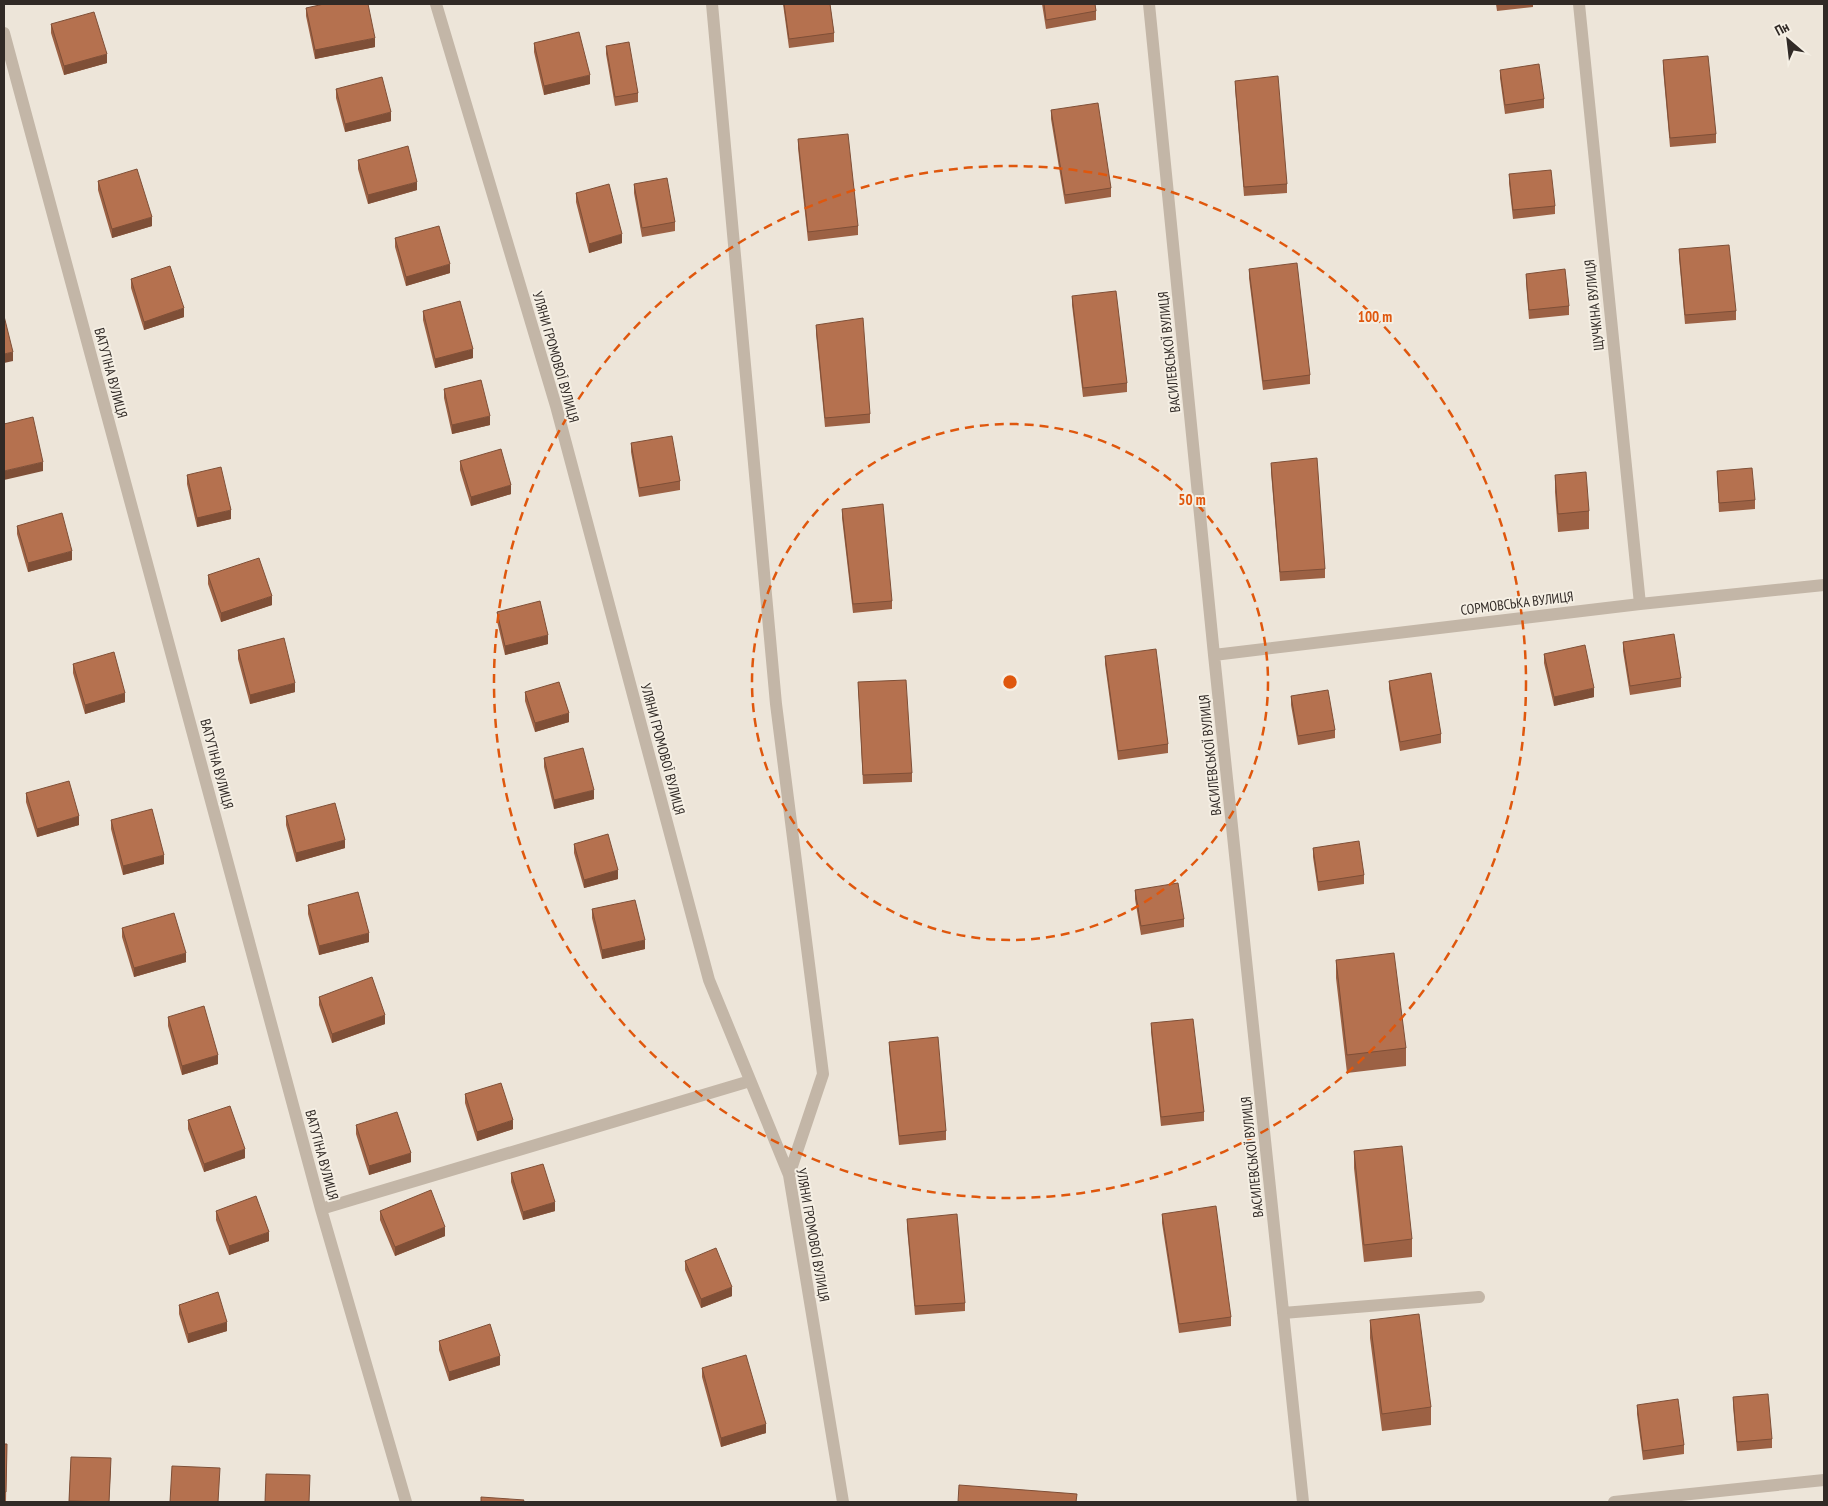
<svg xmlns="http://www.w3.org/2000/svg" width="1828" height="1506" font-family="'PT Sans Narrow',sans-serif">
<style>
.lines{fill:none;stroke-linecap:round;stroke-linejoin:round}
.minor{stroke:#c3b6a7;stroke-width:12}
.wall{fill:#9c6144}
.shaded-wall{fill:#7f4f37}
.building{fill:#b5714f;stroke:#7f4f37}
.ring{fill:none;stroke:#df570d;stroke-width:2.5;stroke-dasharray:9 6}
.labels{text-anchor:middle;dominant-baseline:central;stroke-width:4;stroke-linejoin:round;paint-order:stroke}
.street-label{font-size:14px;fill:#312a26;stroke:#f5efe4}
.centre{fill:#df570d;stroke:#f5efe4;stroke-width:2.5}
.ring-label{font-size:15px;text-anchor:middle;font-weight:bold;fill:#df570d;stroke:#f5efe4;stroke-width:4;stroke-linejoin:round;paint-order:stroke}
</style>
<rect width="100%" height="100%" fill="#ede5d9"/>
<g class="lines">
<path class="minor" d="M436,4L556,406L709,980L789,1175L843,1502
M712,4L776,704L823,1074L789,1175
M1149,4L1214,655L1303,1502
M1579,4L1640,604
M4,33L321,1209L406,1502
M1214,655L1640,604L1824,585
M321,1209L750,1081
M1283,1313L1479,1297
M1614,1502L1824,1480"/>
</g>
<path class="wall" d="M783,4H830L834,33V42L789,48Z
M1042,4H1095L1096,11V20L1046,29Z
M1496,4H1533V7L1497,11Z
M306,8L375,47L315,59L306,16Z
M51,24L107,63L64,75L51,33Z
M534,43L590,84L544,95L534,52Z
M606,46L638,93V102L615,106L606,54Z
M1663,60L1716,134V143L1670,147L1663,69Z
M1500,70L1544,99V108L1505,114L1500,78Z
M1235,81L1287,184V193L1244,196L1235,89Z
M336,89L391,121L345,132L336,98Z
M1051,110L1111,188V197L1065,204L1051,119Z
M798,139L858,226V235L808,241L798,148Z
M358,160L417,190L368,204L358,169Z
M1509,174L1555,206V214L1513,219L1509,183Z
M98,181L152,226L112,238L98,190Z
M634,184L675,222V231L642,237L634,193Z
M576,193L622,243L589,253L576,202Z
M395,238L450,273L406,286L395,247Z
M1679,249L1736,311V320L1685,324L1679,258Z
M1249,269L1310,375V384L1263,390L1249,278Z
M1526,274L1569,306V315L1529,319L1526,283Z
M131,279L184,317L144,330L131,288Z
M1072,296L1127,383V392L1083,397L1072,305Z
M423,311L473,358L435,368L423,320Z
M816,325L870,414V423L825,427L816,334Z
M444,389L490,425L452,434L444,398Z
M631,443L680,481V490L639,497L631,452Z
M460,461L511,494L471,506L460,470Z
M1271,463L1325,569V578L1280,581L1271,472Z
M1717,471L1755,500V509L1719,512Z
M187,475L231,519L197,527L187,484Z
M1555,475L1589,511V529L1558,532L1555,492Z
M842,509L892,601V609L853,613L842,518Z
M17,526L72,560L28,572L17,534Z
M208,575L272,605L221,622L208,584Z
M497,612L548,644L505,655L497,621Z
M1623,642L1681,678V687L1630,695L1623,651Z
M238,650L295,692L250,704L238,659Z
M1544,654L1594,697L1554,706L1544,663Z
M1105,656L1168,744V753L1118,760L1105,664Z
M73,664L125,702L85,714L73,673Z
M1389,681L1441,734V743L1400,751L1389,689Z
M858,682L912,773V782L863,784Z
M525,692L569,722L535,732L525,701Z
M1291,696L1335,730V738L1298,745L1291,705Z
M544,758L594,799L554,809L544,767Z
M26,793L79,825L37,837L26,802Z
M286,816L345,848L296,862L286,825Z
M111,820L164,864L123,875L111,829Z
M574,844L618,879L584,888L574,853Z
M1313,848L1364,875V884L1318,891L1313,857Z
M1135,890L1184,919V927L1141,935L1135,899Z
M308,905L369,942L319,955L308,914Z
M592,909L645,949L602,959L592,918Z
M122,928L186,962L134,977L122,937Z
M1336,960L1406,1048V1066L1347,1073L1336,978Z
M319,997L385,1024L332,1043L319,1005Z
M168,1017L218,1064L182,1075L168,1026Z
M1151,1023L1204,1112V1121L1161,1126L1151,1032Z
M889,1042L946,1131V1140L899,1145L889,1050Z
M465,1094L513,1129L477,1141L465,1103Z
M188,1120L245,1158L204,1172L188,1129Z
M356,1125L411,1162L369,1175L356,1134Z
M1354,1151L1412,1239V1257L1364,1262L1354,1168Z
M511,1173L555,1211L523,1220L511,1182Z
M216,1211L269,1241L229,1255L216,1220Z
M380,1211L445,1236L395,1256L380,1220Z
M1162,1214L1231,1317V1326L1179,1333L1162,1223Z
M907,1219L965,1303V1311L915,1315L907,1228Z
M685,1261L732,1296L701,1308L685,1270Z
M179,1305L227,1331L188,1343L179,1314Z
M1370,1320L1431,1407V1425L1382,1431L1370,1338Z
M439,1341L500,1365L449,1381L439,1350Z
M702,1368L766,1433L721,1447L702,1377Z
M1733,1397L1772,1439V1448L1737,1451L1733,1406Z
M1637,1405L1684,1445V1454L1643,1460L1637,1414Z
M4,1444H7L6,1501H4Z
M71,1457L111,1467L109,1502H69Z"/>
<path class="shaded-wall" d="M375,38V47L315,59V50Z
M107,54V63L64,75V66Z
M590,75V84L544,95V86Z
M391,112V121L345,132V124Z
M417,182V190L368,204V195Z
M152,217V226L112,238V229Z
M622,234V243L589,253V244Z
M450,264V273L406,286V277Z
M184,308V317L144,330V322Z
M473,349V358L435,368V359Z
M13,352V361L4,363V354Z
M490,416V425L452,434V425Z
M43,462V471L4,480V471Z
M511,485V494L471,506V497Z
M231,510V519L197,527V518Z
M72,551V560L28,572V563Z
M272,596V605L221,622V613Z
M548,635V644L505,655V646Z
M295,683V692L250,704V695Z
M1594,688V697L1554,706V697Z
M125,693V702L85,714V705Z
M569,713V722L535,732V723Z
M594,790V799L554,809V800Z
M79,816V825L37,837V829Z
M345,840V848L296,862V853Z
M164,855V864L123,875V866Z
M618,870V879L584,888V880Z
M369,933V942L319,955V946Z
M645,940V949L602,959V950Z
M186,953V962L134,977V968Z
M385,1015V1024L332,1043V1034Z
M218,1055V1064L182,1075V1066Z
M513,1120V1129L477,1141V1132Z
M245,1149V1158L204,1172V1164Z
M411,1153V1162L369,1175V1166Z
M555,1202V1211L523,1220V1212Z
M445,1227V1236L395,1256V1247Z
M269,1232V1241L229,1255V1246Z
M732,1287V1296L701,1308V1299Z
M227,1322V1331L188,1343V1334Z
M500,1356V1365L449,1381V1372Z
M766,1424V1433L721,1447V1438Z"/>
<path class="building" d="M324,4H368L375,38L315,50L306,8Z
M784,4H830L834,33L789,39Z
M1044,4H1095L1096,11L1046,20Z
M94,12L107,54L64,66L51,24Z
M579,32L590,75L544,86L534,43Z
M629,42L638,93L615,97L606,46Z
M1708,56L1716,134L1670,138L1663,60Z
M1539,64L1544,99L1505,105L1500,70Z
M1278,76L1287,184L1244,187L1235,81Z
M382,77L391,112L345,124L336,89Z
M1098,103L1111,188L1065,195L1051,110Z
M848,134L858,226L808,232L798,139Z
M408,146L417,182L368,195L358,160Z
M137,169L152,217L112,229L98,181Z
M1551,170L1555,206L1513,210L1509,174Z
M667,178L675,222L642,228L634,184Z
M609,184L622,234L589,244L576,193Z
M439,226L450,264L406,277L395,238Z
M1729,245L1736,311L1685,315L1679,249Z
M1297,263L1310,375L1263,381L1249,269Z
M170,266L184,308L144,322L131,279Z
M1565,269L1569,306L1529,310L1526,274Z
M1116,291L1127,383L1083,388L1072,296Z
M460,301L473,349L435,359L423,311Z
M4,316L13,352L4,354Z
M863,318L870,414L825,418L816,325Z
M481,380L490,416L452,425L444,389Z
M33,417L43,462L4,471V424Z
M672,436L680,481L639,488L631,443Z
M501,449L511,485L471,497L460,461Z
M1317,458L1325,569L1280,572L1271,463Z
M221,467L231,510L197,518L187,475Z
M1752,468L1755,500L1719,503L1717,471Z
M1586,472L1589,511L1558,514L1555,475Z
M883,504L892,601L853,604L842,509Z
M62,513L72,551L28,563L17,526Z
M259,558L272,596L221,613L208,575Z
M540,601L548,635L505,646L497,612Z
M1674,634L1681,678L1630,686L1623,642Z
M284,638L295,683L250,695L238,650Z
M1585,645L1594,688L1554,697L1544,654Z
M1156,649L1168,744L1118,751L1105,656Z
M114,652L125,693L85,705L73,664Z
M1431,673L1441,734L1400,742L1389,681Z
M906,680L912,773L863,775L858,682Z
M559,682L569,713L535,723L525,692Z
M1328,690L1335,730L1298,736L1291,696Z
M583,748L594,790L554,800L544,758Z
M69,781L79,816L37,829L26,793Z
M335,803L345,840L296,853L286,816Z
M152,809L164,855L123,866L111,820Z
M608,834L618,870L584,880L574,844Z
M1359,841L1364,875L1318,882L1313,848Z
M1178,883L1184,919L1141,926L1135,890Z
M358,892L369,933L319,946L308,905Z
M635,900L645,940L602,950L592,909Z
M174,913L186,953L134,968L122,928Z
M1394,953L1406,1048L1347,1055L1336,960Z
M372,977L385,1015L332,1034L319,997Z
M204,1006L218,1055L182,1066L168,1017Z
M1193,1019L1204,1112L1161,1117L1151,1023Z
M938,1037L946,1131L899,1136L889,1042Z
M501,1083L513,1120L477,1132L465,1094Z
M230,1106L245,1149L204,1164L188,1120Z
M397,1112L411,1153L369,1166L356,1125Z
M1402,1146L1412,1239L1364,1245L1354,1151Z
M543,1164L555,1202L523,1212L511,1173Z
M431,1190L445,1227L395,1247L380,1211Z
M256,1196L269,1232L229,1246L216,1211Z
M1216,1206L1231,1317L1179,1324L1162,1214Z
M957,1214L965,1303L915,1306L907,1219Z
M716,1248L732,1287L701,1299L685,1261Z
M218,1292L227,1322L188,1334L179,1305Z
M1419,1314L1431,1407L1382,1414L1370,1320Z
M490,1324L500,1356L449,1372L439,1341Z
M746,1355L766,1424L721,1438L702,1368Z
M1768,1394L1772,1439L1737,1442L1733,1397Z
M1678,1399L1684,1445L1643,1451L1637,1405Z
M4,1444H7L6,1492H4Z
M71,1457L111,1458L109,1502L69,1501Z
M172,1466L220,1468L218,1502H170Z
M266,1474L310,1475L309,1502H265Z
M959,1485L1077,1494L1076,1502H958Z
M481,1497L524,1500L523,1502H481Z"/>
<g class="ring">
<circle cx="1010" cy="682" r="258"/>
<circle cx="1010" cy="682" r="516"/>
</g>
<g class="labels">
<g class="street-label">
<text transform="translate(1594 305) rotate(-96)">ЩУЧКІНА ВУЛИЦЯ</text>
<text transform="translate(1169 352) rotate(-96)">ВАСИЛЕВСЬКОЇ ВУЛИЦЯ</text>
<text transform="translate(556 357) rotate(74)">УЛЯНИ ГРОМОВОЇ ВУЛИЦЯ</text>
<text transform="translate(111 373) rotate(75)">ВАТУТІНА ВУЛИЦЯ</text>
<text transform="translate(1517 603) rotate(-7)">СОРМОВСЬКА ВУЛИЦЯ</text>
<text transform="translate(663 749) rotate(75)">УЛЯНИ ГРОМОВОЇ ВУЛИЦЯ</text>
<text transform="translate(1210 755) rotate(-96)">ВАСИЛЕВСЬКОЇ ВУЛИЦЯ</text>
<text transform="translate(217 764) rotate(75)">ВАТУТІНА ВУЛИЦЯ</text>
<text transform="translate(322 1155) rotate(75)">ВАТУТІНА ВУЛИЦЯ</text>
<text transform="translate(1252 1157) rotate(-96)">ВАСИЛЕВСЬКОЇ ВУЛИЦЯ</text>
<text transform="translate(813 1235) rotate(80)">УЛЯНИ ГРОМОВОЇ ВУЛИЦЯ</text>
</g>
</g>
<circle cx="1010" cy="682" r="8" class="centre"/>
<g class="ring-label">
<text x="1375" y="322">100 m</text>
<text x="1192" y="505">50 m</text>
</g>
<rect width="1828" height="1506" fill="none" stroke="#312a26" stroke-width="10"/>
<g transform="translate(1788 40) rotate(332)" stroke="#f5efe4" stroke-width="4" paint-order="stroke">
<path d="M0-4L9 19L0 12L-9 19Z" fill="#312a26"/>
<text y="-8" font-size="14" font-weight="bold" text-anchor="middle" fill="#312a26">Пн</text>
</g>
</svg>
